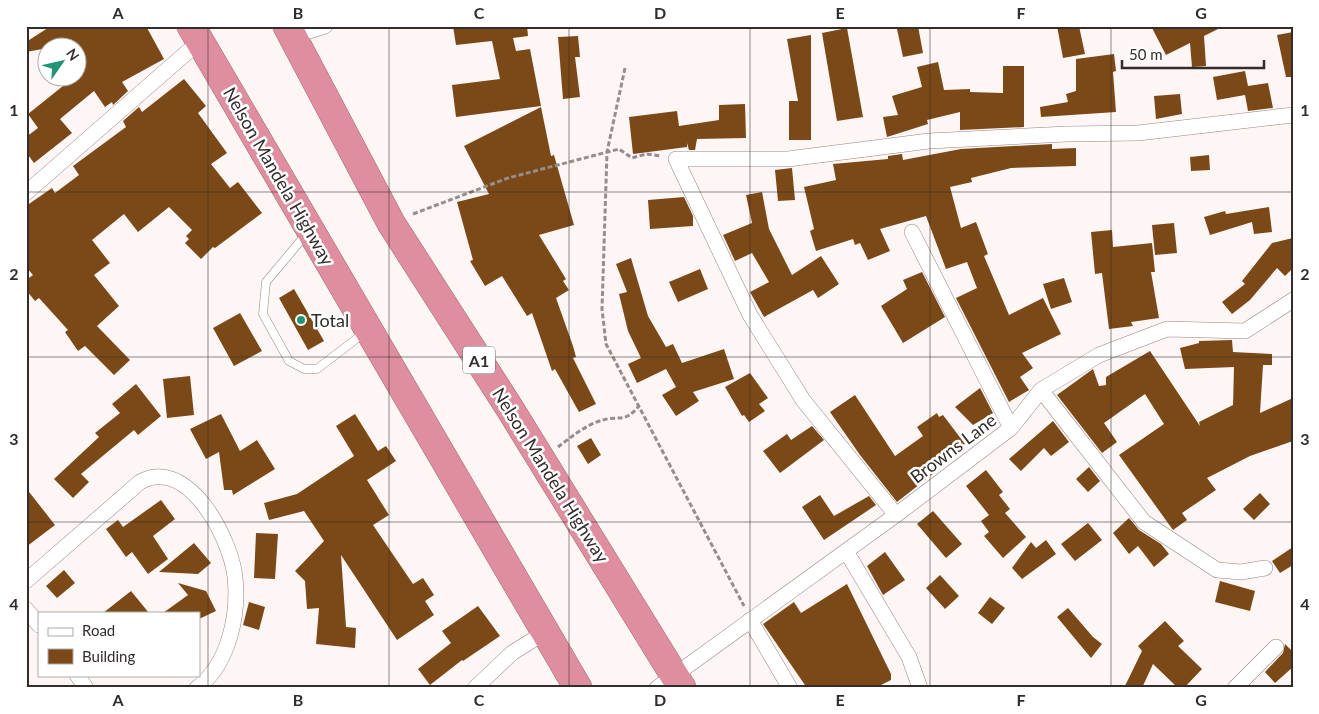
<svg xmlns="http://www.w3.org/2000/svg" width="1319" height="714" font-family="Lato,sans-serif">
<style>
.building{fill:#7b4917}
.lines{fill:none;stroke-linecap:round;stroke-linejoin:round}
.lane-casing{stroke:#958581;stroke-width:9}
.street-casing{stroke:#958581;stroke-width:16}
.highway-casing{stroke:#a26c75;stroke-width:29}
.path{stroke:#958e8c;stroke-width:3;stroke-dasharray:5 2.5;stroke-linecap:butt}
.lane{stroke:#fff;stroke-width:8}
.street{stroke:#fff;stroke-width:15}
.highway{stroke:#de8e9e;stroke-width:28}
.grid{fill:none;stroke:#322c2a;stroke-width:1;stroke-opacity:0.55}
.poi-dot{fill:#239476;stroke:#fff;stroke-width:2}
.labels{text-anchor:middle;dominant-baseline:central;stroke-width:5;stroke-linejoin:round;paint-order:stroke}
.shield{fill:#fff;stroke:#706b6a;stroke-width:1}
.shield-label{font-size:16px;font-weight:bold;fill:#322c2a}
.street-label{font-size:18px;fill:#322c2a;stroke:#fff}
.poi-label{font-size:18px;fill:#322c2a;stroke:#fff;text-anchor:start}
.neatline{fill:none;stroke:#322c2a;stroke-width:2}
.grid-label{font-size:16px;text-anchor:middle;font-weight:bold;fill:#322c2a}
</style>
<rect width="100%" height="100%" fill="#fef6f5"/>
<path class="building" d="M51,26H146L164,59L122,82L128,91L113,105L112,102L105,107L94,91L60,119L72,133L34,163L26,152V137L38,128L28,114L73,78H78V73L83,69L78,61V48H48L26,52V42Z
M453,26H527L528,36L513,38L516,51L530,49L541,106L456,117L452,85L500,79L492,41L456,45Z
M909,26H918L923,53L903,57L897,29Z
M1057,26H1079L1085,54L1063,58Z
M1151,26H1224L1204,36L1206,66L1192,67L1190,43L1166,55Z
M847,28L863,117L837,121L822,33Z
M1293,32V77H1286L1277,35Z
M811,35V140H789V101H798L787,39Z
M578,36L580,57H575L580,97L563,99L558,37Z
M1114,54L1116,71L1113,72L1116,112L1041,117L1040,107L1068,102L1066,94L1076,91V59Z
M938,62L944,90L970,89V92L1003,93V66H1024V127L960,130V112L927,120L928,124L887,137L883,117L898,115L892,96L922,87L917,67Z
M1245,71L1248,86L1268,83L1273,108L1248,111L1245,95L1217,100L1213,77Z
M184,79L206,106L198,113L227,153L211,164L230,188L238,182L262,213L215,248L213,247L201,259L185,243L189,239L186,236L192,230L169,207L138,232L124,214L92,240L110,263L94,275L119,306L97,326L130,360L114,375L85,346L78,351L65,332L68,330L39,298L35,301L26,290V280L33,275L26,267V206L52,188L55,193L79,175L73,166L126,127L123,121L139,107L142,112Z
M1180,94L1182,114L1156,119L1154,96Z
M745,104L746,138L697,139L695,150H689L687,143V147L633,154L629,117L677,111L679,126L719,120V105Z
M541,107L551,156L554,155L574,225L539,235L566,279L563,281L569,290L556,298L573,346L576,357L573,358L596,404L579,412L555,369L552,371L532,313L527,316L502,276L485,286L470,261L473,260L457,202L489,194L464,146Z
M1052,144V149L1076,148V166L1011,168L971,178L972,182L950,187L961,228L976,222L988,254L984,256L1009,315L1043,298L1061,334L1022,353L1033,368L1020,377L1029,390L1009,402L956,298L977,288L967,262L946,269L926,216L880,229L890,251L868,260L860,243L855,245L853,239L816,251L810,231L814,229L804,187L836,180L833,164L888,159V156L902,154L903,160L961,149Z
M1209,155L1210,170L1191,171L1190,157Z
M792,168L795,200L778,201L775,170Z
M762,192L769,229L792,275L821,256L839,284L818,298L813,290L764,317L750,292L769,282L752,253L735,261L723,235L752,223L746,195Z
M684,197L693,216V226L650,229L648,200Z
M1269,207L1272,232L1254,234L1252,222L1210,235L1204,217L1225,211L1226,214Z
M1174,223L1177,253L1155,255L1152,225Z
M1112,230L1113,247L1152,243L1155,272H1151L1159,318L1131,322L1133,326L1109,329L1102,273L1095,274L1091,232Z
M1293,238V268L1285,276L1277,268L1250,300L1232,314L1222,302L1245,284L1242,281L1272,243Z
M631,258L648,316L666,347L673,344L682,363L724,349L734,379L693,392L699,401L676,416L662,395L676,387L666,369L637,383L628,364L641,358L628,331L619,294L627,292L616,264Z
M700,269L708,289L678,302L669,282Z
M922,272L945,317L903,343L881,306L907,289L903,280Z
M1064,278L1072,302L1051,309L1043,284Z
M294,289L324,341L308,350L279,298Z
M240,313L262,351L234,366L213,328Z
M1232,340L1233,352L1272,354V365H1263L1260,413L1293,398V441L1250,456L1207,478L1216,490L1182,513L1187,520L1173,530L1119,455L1164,424L1145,394L1104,423L1117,442L1102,453L1057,395L1093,369L1099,386L1106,385V377L1150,351L1200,426L1199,422L1233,405L1234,367L1185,369L1180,348L1199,343V341Z
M750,373L768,398L759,404L765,411L749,422L744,415L742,416L725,387Z
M190,376L194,415L167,418L163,379Z
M136,384L161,416L138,435L134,430L81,474L89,482L73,498L54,479L99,437L95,433L120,413L112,404Z
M980,388L993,413L973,425L955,407Z
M855,395L895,456L923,436L917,427L937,413L939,417L943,415L965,444L934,465L938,470L897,502L860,455L830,412Z
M221,414L240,451L257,440L275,469L233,495L232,490H224L219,452L206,459L190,429Z
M355,414L378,451L386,446L396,461L367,480L389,515L373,525L413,584L423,578L434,595L425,601L434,615L397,640L341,555L346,627L356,628L355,648L316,644L319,608L307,609L305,581L295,571L324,541L304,511L269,520L264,503L297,494L354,456L336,426Z
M1053,421L1069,442L1051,456L1044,448L1021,471L1009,459Z
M812,426L824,440L780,473L763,451L787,434L791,440Z
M591,438L601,455L588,464L577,446Z
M1089,467L1100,481L1088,492L1076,479Z
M986,470L1003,492L999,495L1010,509L1005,513L1026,537L1003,558L984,536L989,532L981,521L989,515L966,486Z
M26,488L55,525L26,547Z
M1260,493L1270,504L1254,520L1243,509Z
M820,495L834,516L869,496L876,505L824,540L802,507Z
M161,500L175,519L153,536L168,559L148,574L132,552L126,557L106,529L118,520L123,527Z
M933,511L962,544L946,558L917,524Z
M1129,518L1139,530L1161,544L1169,554L1154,567L1138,546L1129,554L1113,533Z
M1088,523L1102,540L1075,561L1061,544Z
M256,533L278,534L275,579L254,578Z
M1046,540L1056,554L1022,579L1012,568L1031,542L1036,548Z
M194,543L211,563L198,574L159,572Z
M1293,547V565L1280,573L1272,561Z
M885,552L905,580L883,595L867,566Z
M64,570L75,583L57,598L46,586Z
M940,575L959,596L945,609L926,588Z
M1220,581L1255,591L1250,611L1215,602Z
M178,583L206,591L216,611L199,619V613H163L188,595Z
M847,584L891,674V680L875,688H807L763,624L794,602L801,613Z
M131,591L149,613H103Z
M990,597L1005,608L992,624L978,613Z
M249,602L265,607L259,630L243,625Z
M478,606L500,636L463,661L462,660L430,685L418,669L451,643L442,631Z
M1068,608L1093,637L1102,644L1091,658L1057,617Z
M1165,621L1184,641L1178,646L1202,669L1184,688H1178L1153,664L1142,688H1124L1142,651L1138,646Z
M1285,644L1293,652V667L1275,683L1265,672L1283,653Z"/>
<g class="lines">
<g class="lane-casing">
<path id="lane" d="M307,233L266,282L263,314L289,361L304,369H317L364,333"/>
</g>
<g class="street-casing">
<path id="street" d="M293,36L325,26
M26,193L200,41
M912,232L1011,428
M1041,390L1144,522L1217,570L1241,572L1265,568
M896,515L803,400L750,315L676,159H788L929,141L1067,134L1138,133L1293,115
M846,551L909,657L920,688
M26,581L140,482C144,480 150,477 155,477C197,473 231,542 235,577C239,615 229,664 197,688
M26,609L39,625
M750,620L790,688
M77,675L86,688
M475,688L512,653L547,631
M657,688L896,515L1011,428L1041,390L1099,355L1167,329L1245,331L1293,300
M1235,688L1276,647"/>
</g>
<g class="highway-casing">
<path id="highway" d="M191,26L578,688
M287,26L391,223L512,412L682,688"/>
</g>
<path class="path" d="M625,68L607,152L602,309L606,344L744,606
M413,214L508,178L619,149L632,158L646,154L661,156
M558,447C571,437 587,424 603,420C619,415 624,424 639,406"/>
<use href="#lane" class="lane"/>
<use href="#street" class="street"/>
<use href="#highway" class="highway"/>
</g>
<path class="grid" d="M208,26V688M389,26V688M569,26V688M750,26V688M930,26V688M1111,26V688M26,192H1293M26,357H1293M26,522H1293"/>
<circle class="poi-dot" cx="301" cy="320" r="5"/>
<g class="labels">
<rect class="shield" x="463" y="346.5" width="32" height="27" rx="4"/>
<g class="shield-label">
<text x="479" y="360">A1</text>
</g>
<g class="street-label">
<text transform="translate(279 176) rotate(60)">Nelson Mandela Highway</text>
<text transform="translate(953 448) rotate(-37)">Browns Lane</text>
<text transform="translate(551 475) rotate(58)">Nelson Mandela Highway</text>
</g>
<g class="poi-label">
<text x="311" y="320">Total</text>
</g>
</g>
<rect width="1319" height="714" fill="none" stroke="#ffffff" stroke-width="55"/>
<rect x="38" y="612" width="162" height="65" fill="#ffffff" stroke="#adabaa"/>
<rect x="48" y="628" width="25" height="8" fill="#ffffff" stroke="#adabaa"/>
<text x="82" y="636" font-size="15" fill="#322c2a">Road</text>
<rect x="48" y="649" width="25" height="15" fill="#7b4917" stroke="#adabaa"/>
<text x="82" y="662" font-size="15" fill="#322c2a">Building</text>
<g transform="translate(62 62) rotate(56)"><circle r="24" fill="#ffffff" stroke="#adabaa"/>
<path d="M0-4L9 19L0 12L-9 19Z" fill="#239476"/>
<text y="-8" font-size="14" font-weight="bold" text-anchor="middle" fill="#322c2a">N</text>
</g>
<path d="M1122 60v8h142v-8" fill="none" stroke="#322c2a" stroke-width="2.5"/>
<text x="1129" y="60" font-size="15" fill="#322c2a" stroke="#ffffff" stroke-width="4" paint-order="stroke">50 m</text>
<rect x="28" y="28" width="1264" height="658" class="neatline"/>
<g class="grid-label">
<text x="118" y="19">A</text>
<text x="298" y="19">B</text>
<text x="479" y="19">C</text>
<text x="660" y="19">D</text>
<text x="840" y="19">E</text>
<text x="1021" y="19">F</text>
<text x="1201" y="19">G</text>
<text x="14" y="116">1</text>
<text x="1305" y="116">1</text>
<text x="14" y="280">2</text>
<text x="1305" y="280">2</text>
<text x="14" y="445">3</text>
<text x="1305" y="445">3</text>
<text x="14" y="610">4</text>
<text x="1305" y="610">4</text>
<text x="118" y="706">A</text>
<text x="298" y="706">B</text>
<text x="479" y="706">C</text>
<text x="660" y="706">D</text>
<text x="840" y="706">E</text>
<text x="1021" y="706">F</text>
<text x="1201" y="706">G</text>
</g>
</svg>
